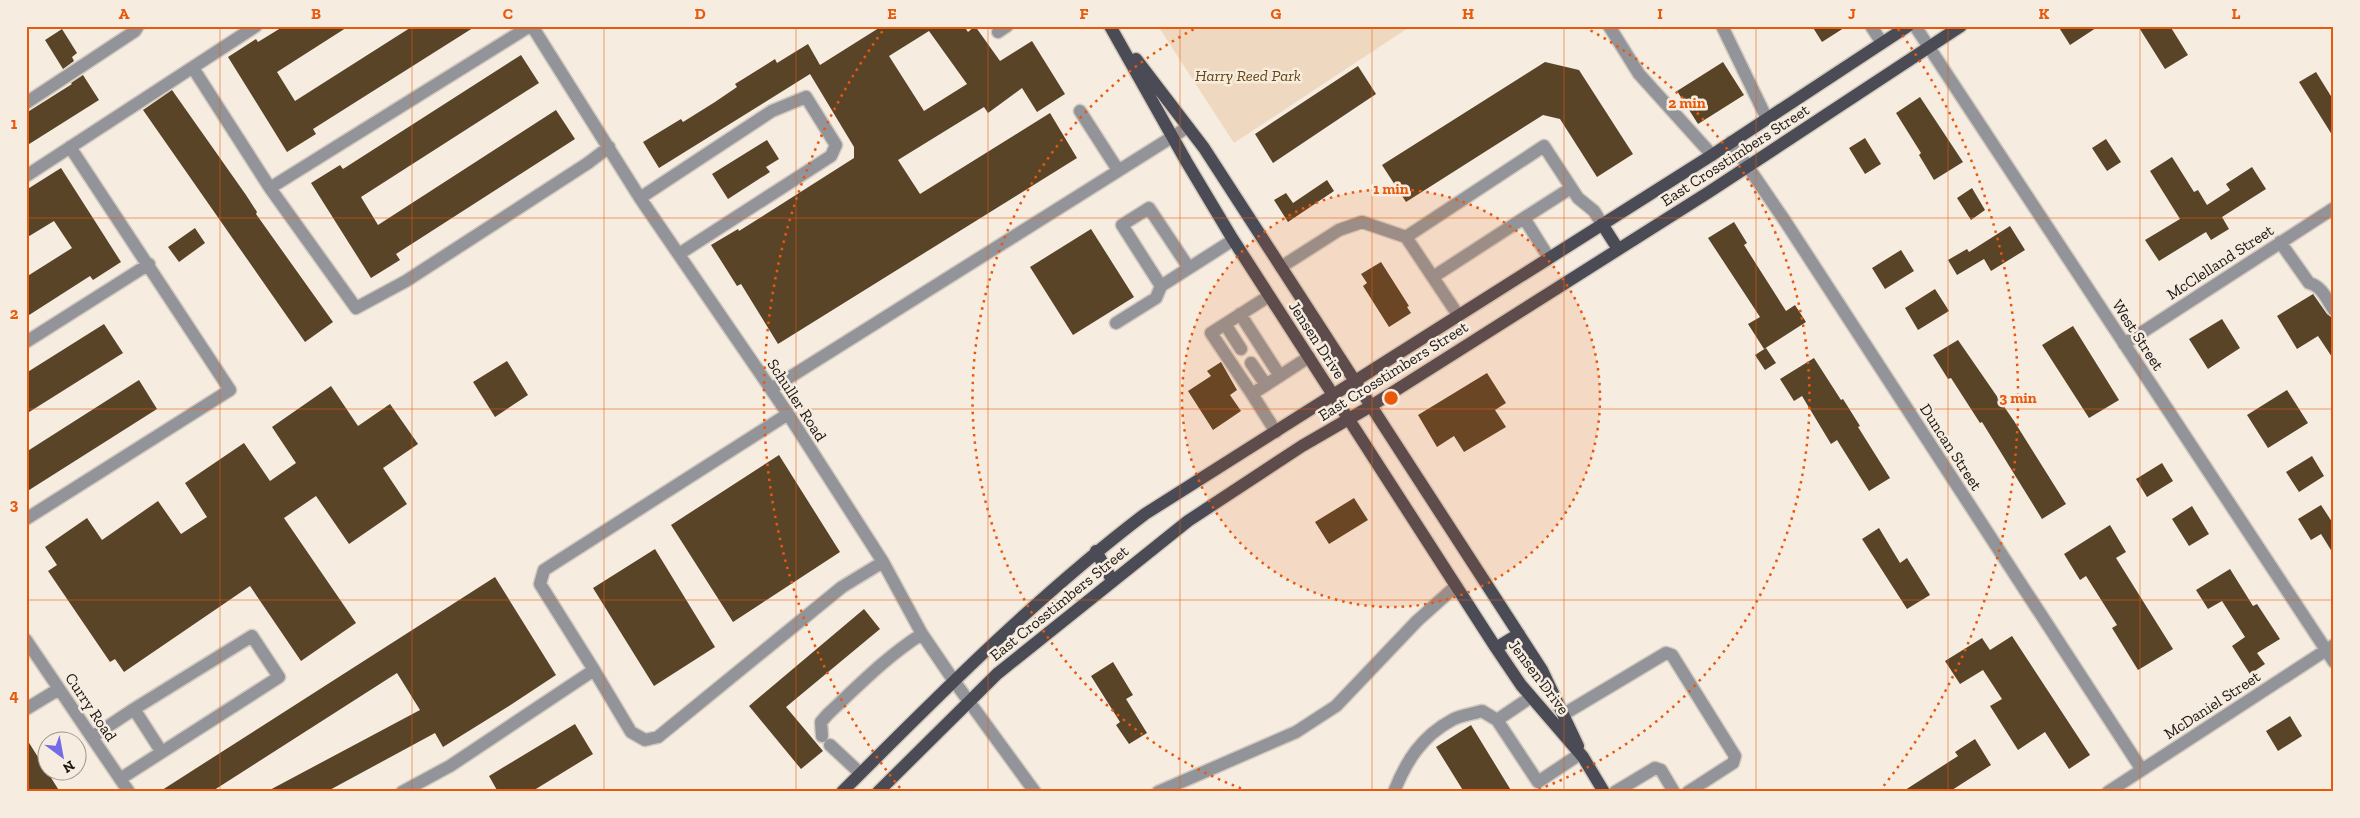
<svg xmlns="http://www.w3.org/2000/svg" width="2360" height="818" font-family="'Zilla Slab',serif">
<style>
.green{fill:#eed9c0}
.building{fill:#5a4428;fill-rule:evenodd}
.lines{fill:none;stroke-linecap:round;stroke-linejoin:round}
.minor-casing{stroke:#d3cabf;stroke-width:15}
.major-casing{stroke:#d3cabf;stroke-width:15}
.minor{stroke:#939499;stroke-width:12}
.major{stroke:#4b4b55;stroke-width:12}
.grid{fill:none;stroke:#e8590c;stroke-width:1;stroke-opacity:0.55}
.ring{fill:none;stroke:#e8590c;stroke-width:2.5;stroke-dasharray:2.5 5}
.labels{text-anchor:middle;dominant-baseline:central;stroke-width:5;stroke-linejoin:round;paint-order:stroke}
.park-label{font-size:16px;font-style:italic;fill:#69450f;stroke:#f6ece0}
.street-label{font-size:16px;fill:#1a1612;stroke:#f6ece0}
.centre{fill:#e8590c;stroke:#f6ece0;stroke-width:2.5}
.ring-label{font-size:15px;text-anchor:middle;font-weight:bold;fill:#e8590c;stroke:#f6ece0;stroke-width:5;stroke-linejoin:round;paint-order:stroke}
.neatline{fill:none;stroke:#e8590c;stroke-width:2}
.grid-label{font-size:16px;text-anchor:middle;font-weight:bold;fill:#e8590c}
</style>
<rect width="100%" height="100%" fill="#f6ece0"/>
<path class="green" d="M1158,26H1411L1234,143Z"/>
<path class="building" d="M284,26H349L277,72L295,101L413,26H476L313,129L316,134L287,152L228,57L256,39L258,42Z
M882,26H964L968,32L975,26L1000,61L1032,41L1065,94L1037,112L1022,88L988,113L984,107L898,160L920,194L1050,113L1077,158L778,344L741,284L737,286L711,245L738,229L739,231L854,158V147L810,74L659,168L643,142L681,119L683,122L715,102L737,87L735,84L775,59L777,63L808,44L820,65ZM929,31L967,84L924,111L889,56Z
M1812,26H1847L1822,42Z
M2058,26H2099L2070,45Z
M2138,26H2170L2188,55L2165,69Z
M62,29L77,53L72,57L74,61L63,69L45,40Z
M521,55L539,83L361,197L378,225L556,110L575,139L396,254L400,260L371,278L311,183L340,165L343,169Z
M1545,62L1579,70L1633,154L1597,177L1560,119L1543,115L1406,202L1382,165Z
M1723,62L1744,95L1698,124L1677,91Z
M1358,66L1376,94L1273,163L1255,134Z
M2316,72L2334,101V138L2299,82Z
M83,75L99,100L26,146V113L72,84L71,83Z
M172,90L246,195L257,212L256,214L333,322L305,342L143,110Z
M1920,97L1963,162L1934,180L1919,155L1921,153L1896,113Z
M1865,138L1881,164L1865,174L1849,148Z
M2106,139L2121,162L2107,171L2092,148Z
M767,140L779,159L766,167L770,172L728,199L712,174Z
M2172,157L2194,192L2198,190L2207,205L2230,190L2226,184L2252,167L2266,189L2222,217L2229,229L2211,240L2206,232L2159,261L2145,240L2180,219L2150,171Z
M61,168L121,262L93,280L90,276L26,317V277L72,248L54,221L26,238V190Z
M1327,180L1334,191L1288,222L1274,200L1286,193L1293,203Z
M1972,188L1985,210L1971,220L1957,198Z
M1734,222L1747,243L1744,245L1786,311L1795,305L1806,322L1764,349L1748,324L1760,317L1708,238Z
M2010,226L2025,250L1991,271L1984,259L1957,275L1948,260L1967,249L1969,252Z
M195,228L205,243L179,262L168,247Z
M1091,229L1134,297L1073,335L1030,267Z
M1901,250L1914,271L1885,289L1872,268Z
M1381,262L1409,306L1407,307L1411,313L1389,327L1363,286L1367,283L1361,274Z
M1935,289L1949,311L1918,330L1905,308Z
M2313,294L2327,314L2334,319V360L2318,336L2297,349L2277,316Z
M2222,319L2240,348L2208,369L2189,339Z
M104,324L123,353L26,414V373Z
M2073,326L2119,400L2089,418L2042,345Z
M1958,340L2014,421L2066,504L2042,519L1982,422L1980,423L1951,378L1948,379L1933,355Z
M1766,348L1776,363L1765,370L1755,355Z
M1814,358L1841,400L1843,399L1860,426L1858,427L1890,478L1869,491L1837,440L1831,444L1802,396L1794,401L1780,379Z
M507,361L528,395L495,417L473,382Z
M1221,362L1237,390L1230,395L1241,411L1213,430L1188,391L1211,376L1207,371Z
M1487,373L1506,403L1495,410L1506,427L1464,452L1454,436L1437,447L1418,415Z
M139,380L157,409L26,492V452Z
M331,386L358,426L390,404L418,444L383,468L407,504L349,544L316,496L284,518L356,623L301,661L250,586L124,672L115,659L110,662L48,571L57,565L45,547L87,518L102,540L158,501L181,534L207,517L185,483L244,443L270,481L296,463L272,427Z
M2287,390L2308,423L2268,448L2247,415Z
M779,455L840,552L733,622L671,525Z
M2312,456L2324,476L2299,492L2286,472Z
M2162,463L2173,481L2147,497L2136,479Z
M1354,498L1368,520L1329,544L1315,522Z
M2321,505L2334,525V555L2321,534L2311,540L2298,519Z
M2192,506L2209,534L2189,546L2172,519Z
M2110,525L2126,552L2116,558L2173,649L2138,670L2112,628L2117,625L2086,576L2080,580L2064,554Z
M1879,528L1900,563L1907,558L1930,595L1907,609L1862,539Z
M655,549L715,647L654,686L593,588Z
M2230,569L2253,606L2257,604L2280,639L2257,653L2265,664L2250,674L2232,646L2245,637L2222,601L2208,609L2196,590Z
M495,577L556,675L509,706L443,747L435,733L326,792H266L420,710L397,673L211,792H159Z
M864,609L880,629L786,707L823,751L801,769L749,706Z
M2012,636L2090,755L2069,769L2045,732L2018,750L1990,706L2002,699L1983,670L1960,684L1945,661L1982,638L1990,650Z
M1113,662L1133,695L1126,699L1147,733L1129,744L1116,725L1120,722L1091,676Z
M2290,716L2302,736L2278,751L2266,731Z
M575,724L593,754L531,792H498L489,776Z
M1471,725L1512,792H1464L1436,747Z
M26,738L60,792H26Z
M1975,739L1991,765L1949,792H1902L1958,756L1955,752Z"/>
<g class="lines">
<g class="minor-casing">
<path id="minor" d="M532,26L640,198L788,414L883,562L922,634L954,681L1035,792
M1609,26L1639,74L1712,155
M1722,26L1767,119
M1871,26L1882,43
M1915,26L2334,662
M998,32L1007,26
M193,68L270,188L356,308L406,281L588,163L609,147
M26,103L135,31L138,26
M1080,111L1118,170
M1731,142L1785,221L2142,770
M26,176L256,26
M270,188L530,26
M640,198L772,111L806,97L836,145L831,156L679,254
M1524,218L1571,188
M2280,242L2309,283C2322,286 2327,300 2334,310
M1281,267L1339,230L1362,222L1406,237
M1189,268L1149,208L1122,225L1161,286L1233,240
M1433,277L1524,218L1549,258
M1240,314L1280,376
M1458,315L1406,237L1544,146L1578,198L1594,211L1602,224
M1116,323L1156,298L1161,286
M1225,324L1241,349
M26,342L149,264
M2124,344L2334,208
M1251,363L1266,385
M771,389L1188,127
M1252,394L1211,333L1269,296
M1276,432L1252,394L1309,357
M26,519L230,390L70,147
M26,640L129,792
M594,670L631,732L645,740L658,737L842,587L883,562
M1531,697L1497,720L1538,782L1580,754
M26,709L59,689
M134,709L161,751
M1564,714L1666,653L1672,655L1735,756L1733,763L1688,792
M822,736L821,722L828,714C858,686 887,656 922,634
M92,737L134,709L252,636L279,677L120,779
M830,745L860,773
M402,792L450,766L594,670L540,584L544,570L788,414
M1158,792L1296,732L1336,706L1417,621L1456,586
M1394,792C1406,761 1422,736 1452,720C1460,715 1472,714 1482,711L1497,720
M1615,792L1655,768L1661,770L1674,792
M2108,792L2334,645"/>
</g>
<g class="major-casing">
<path id="major" d="M1110,26L1186,161L1232,238L1496,648L1521,685L1583,757L1604,792
M1136,59L1204,148L1542,670L1578,746
M1602,224L1618,249
M1096,551L1112,580
M1496,648L1519,634
M842,792C939,695 1036,597 1145,514L1712,155L1908,26
M878,792L997,674L1188,521L1302,446L1371,406L1709,192L1961,26"/>
</g>
<use href="#minor" class="minor"/>
<use href="#major" class="major"/>
</g>
<path class="grid" d="M220,26V792M412,26V792M604,26V792M796,26V792M988,26V792M1180,26V792M1372,26V792M1564,26V792M1756,26V792M1948,26V792M2140,26V792M26,218H2334M26,409H2334M26,600H2334"/>
<circle cx="1391" cy="398" r="209" fill="#e8590c" fill-opacity=".12"/>
<g class="ring">
<circle cx="1391" cy="398" r="209"/>
<path d="M1248 791A418 418 0 0 1 1198 27M1584 27A418 418 0 0 1 1534 791"/>
<path d="M900 788A627 627 0 0 1 884 29M1898 29A627 627 0 0 1 1882 788"/>
</g>
<g class="labels">
<g class="park-label">
<text x="1248" y="75">Harry Reed Park</text>
</g>
<g class="street-label">
<text transform="translate(1735 155) rotate(-33)">East Crosstimbers Street</text>
<text transform="translate(2220 262) rotate(-33)">McClelland Street</text>
<text transform="translate(2138 335) rotate(57)">West Street</text>
<text transform="translate(1317 340) rotate(57)">Jensen Drive</text>
<text transform="translate(1393 371) rotate(-32)">East Crosstimbers Street</text>
<text transform="translate(797 400) rotate(57)">Schuller Road</text>
<text transform="translate(1951 447) rotate(57)">Duncan Street</text>
<text transform="translate(1059 603) rotate(-39)">East Crosstimbers Street</text>
<text transform="translate(1539 677) rotate(53)">Jensen Drive</text>
<text transform="translate(2212 705) rotate(-33)">McDaniel Street</text>
<text transform="translate(91 707) rotate(56)">Curry Road</text>
</g>
</g>
<circle cx="1391" cy="398" r="8" class="centre"/>
<g class="ring-label">
<text x="1687" y="108">2 min</text>
<text x="1391" y="194">1 min</text>
<text x="2018" y="403">3 min</text>
</g>
<rect width="2360" height="818" fill="none" stroke="#f6ece0" stroke-width="55"/>
<g transform="translate(62 756) rotate(148)"><circle r="24" fill="#f6ece0" stroke="#9e968e"/>
<path d="M0-4L9 19L0 12L-9 19Z" fill="#756be5"/>
<text y="-8" font-size="14" font-weight="bold" text-anchor="middle" fill="#1a1612">N</text>
</g>
<rect x="28" y="28" width="2304" height="762" class="neatline"/>
<g class="grid-label">
<text x="124" y="19">A</text>
<text x="316" y="19">B</text>
<text x="508" y="19">C</text>
<text x="700" y="19">D</text>
<text x="892" y="19">E</text>
<text x="1084" y="19">F</text>
<text x="1276" y="19">G</text>
<text x="1468" y="19">H</text>
<text x="1660" y="19">I</text>
<text x="1852" y="19">J</text>
<text x="2044" y="19">K</text>
<text x="2236" y="19">L</text>
<text x="14" y="129">1</text>
<text x="14" y="319">2</text>
<text x="14" y="510">3</text>
<text x="14" y="701">4</text>
</g>
</svg>
